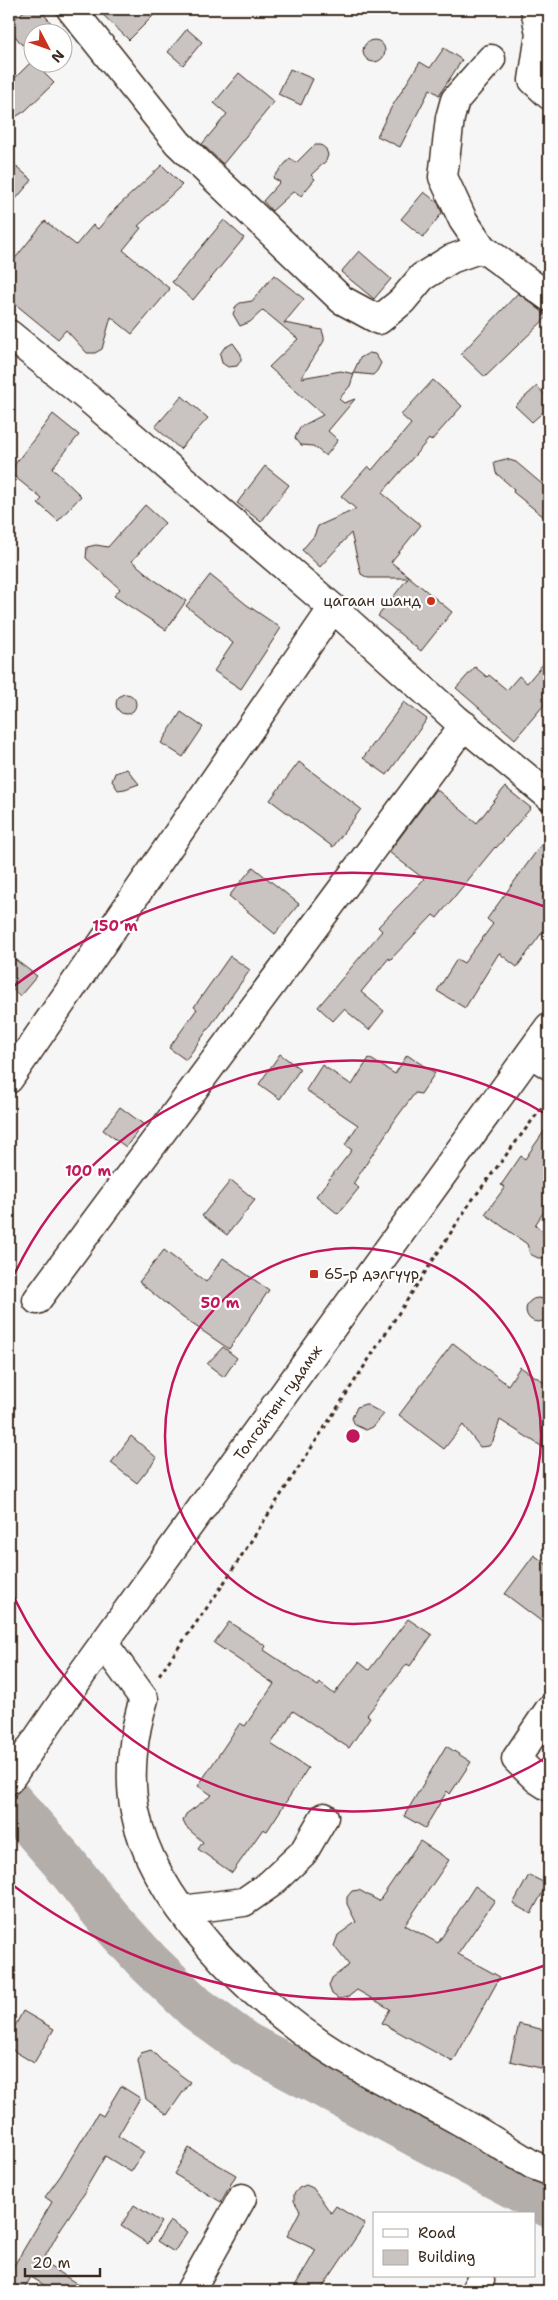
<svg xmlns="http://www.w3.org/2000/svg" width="558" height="2300" font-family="'Shantell Sans',sans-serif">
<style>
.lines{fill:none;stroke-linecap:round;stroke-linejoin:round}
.river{stroke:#b4aeaa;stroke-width:45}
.building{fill:#c9c3c1;stroke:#3b2a1e}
.minor-casing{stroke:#3b2a1e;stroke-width:31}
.major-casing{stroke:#3b2a1e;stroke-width:31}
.path{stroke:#3b2a1e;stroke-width:3;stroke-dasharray:4 4;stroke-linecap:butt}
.minor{stroke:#fff;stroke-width:28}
.major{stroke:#fff;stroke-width:28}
.ring{fill:none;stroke:#c2185b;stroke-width:2.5}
.poi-dot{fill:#c8321e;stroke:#fff;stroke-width:2}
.labels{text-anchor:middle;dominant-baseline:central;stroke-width:4.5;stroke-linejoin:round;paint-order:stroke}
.poi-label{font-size:15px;fill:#3b2a1e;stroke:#fff;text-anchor:end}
.street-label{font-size:15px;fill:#3b2a1e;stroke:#fff}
.centre{fill:#c2185b;stroke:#fff;stroke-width:2.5}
.ring-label{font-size:15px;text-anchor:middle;font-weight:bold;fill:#c2185b;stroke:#fff;stroke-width:4.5;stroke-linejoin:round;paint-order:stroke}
</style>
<rect width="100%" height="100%" fill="#f7f6f6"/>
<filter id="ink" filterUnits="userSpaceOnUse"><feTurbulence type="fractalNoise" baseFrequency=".02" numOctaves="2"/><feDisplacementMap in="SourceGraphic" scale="10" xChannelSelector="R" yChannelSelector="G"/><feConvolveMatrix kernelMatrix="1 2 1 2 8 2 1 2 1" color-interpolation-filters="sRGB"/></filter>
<g filter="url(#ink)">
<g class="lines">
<path class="river" d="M9,1800L62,1860L108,1918L148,1962L196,2008L245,2044L549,2205"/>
</g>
<path class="building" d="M27,9H40L51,23L38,32H32V37L22,45L9,28V23Z
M97,9H160L129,40Z
M187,29L202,42L183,65L168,52Z
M363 51a11 11 0 1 1 22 0a11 11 0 1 1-22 0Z
M444,48L462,60L439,95L430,89L400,147L377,136L391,108L420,62L430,68Z
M32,61L54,83L25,111L9,121V84Z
M290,69L313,79L301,105L278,94Z
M239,73L274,102L223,164L202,144L227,114L214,103Z
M314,145H321L326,149L328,155L326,161L311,175L315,179L301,196L294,191L272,211L263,201L280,182L273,178L290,158L296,163Z
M9,160L32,180L9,207Z
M162,165L182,185L138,226L141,228L123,250L170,289L132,334L111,317L102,349L95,353H87L66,330L58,339L9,299V266L45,221L76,245L93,225L98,229L116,208Z
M424,192L438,203L442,213L423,237L401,219Z
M224,220L244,238L193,300L172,282Z
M359,251L391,279L374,299L341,272Z
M274,275L304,299L284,323L322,330L324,337V341L301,378L341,371L354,374L350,386L339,399L344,403L355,399L328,431L338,440L326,456L313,446L301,445L295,438L300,427L323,415L269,367L298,339L263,310L250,322L240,326L233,314L236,306L240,303L252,301Z
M518,293L548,316L485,377L461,354Z
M233,343L241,354V360L237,366L228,367L222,363L220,354L224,348Z
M369,353L375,354L381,363L377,371L373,375L353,373L360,358Z
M433,380L462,406L431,441L429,439L382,493L421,525L391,562L452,612L421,651L378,616L408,578H368L361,574L351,533L320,567L302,550L314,536L318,526L356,509L341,496L368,466L372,470L411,424L401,415Z
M537,386L549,400V407L532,422L515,406Z
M182,396L208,418L180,449L155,427Z
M53,414L79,435L52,468L81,496L58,521L38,503L42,499L9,472Z
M506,459L516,462L549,490V521L513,492L514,489L496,473L494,462Z
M265,466L289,485L261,522L237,503Z
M145,505L165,523L132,561L153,579L186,601L166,630L114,596L120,589L86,558L87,547L96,545L108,547Z
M210,575L247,605L281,628L241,689L214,671L233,643L186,606Z
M549,657V699L515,739L456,688L475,667L487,677L489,675L507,690L519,676L527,683Z
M116 704a10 10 0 1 1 20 0a10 10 0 1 1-20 0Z
M404,702L427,719L387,775L363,758Z
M181,712L203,727L183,757L161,743Z
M299,762L361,809L333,847L270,800Z
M127,769L139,784L125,789L118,790L112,781L115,773Z
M505,787L531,808L496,848L495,847L437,918L433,915L390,960L389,958L361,992L384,1011L369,1030L344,1009L333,1021L318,1007L382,931L378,927L424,879L389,852L436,789L477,823Z
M549,834V923L517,967L499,953L465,1008L437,991L457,959L464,963L493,924L487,919Z
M253,867L299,904L275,934L229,896Z
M9,955L37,976L20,996L9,986Z
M230,956L250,970L186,1060L169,1048L197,1009L194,1007Z
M280,1054L300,1069L280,1099L259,1084Z
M407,1055L435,1073L421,1094L415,1093L397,1117L353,1184L359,1188L338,1214L316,1196L352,1150L345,1145L358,1125L306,1090L322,1065L352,1085L369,1058L395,1074Z
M120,1107L143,1124L126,1147L103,1130Z
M549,1124V1204L535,1225L549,1236V1258H538L530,1254L527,1244L485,1214L505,1187L501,1185L521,1156L525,1159Z
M231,1180L255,1200L227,1235L202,1216Z
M164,1250L206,1282L223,1258L269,1290L229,1349L182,1317L139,1282Z
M526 1310a12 12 0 1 1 24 0a12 12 0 1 1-24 0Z
M453,1343L508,1385L520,1367L549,1385V1451L500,1420L493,1441L489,1446L480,1447L463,1425L444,1449L399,1415Z
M223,1347L237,1358L224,1377L207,1364Z
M365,1404L384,1414L373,1427L366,1430L355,1425L352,1418L357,1407Z
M131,1436L157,1458L137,1483L111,1463Z
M534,1555L549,1566V1627L505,1594Z
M408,1619L432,1635L410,1666L407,1664L367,1715L370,1717L349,1748L293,1711L271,1744L308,1768L267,1831L263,1829L232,1873L198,1849L203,1842L186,1827L183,1821L186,1814L212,1795L198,1786L240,1723L245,1726L274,1684L214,1643L229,1622L266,1646L264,1650L318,1686L320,1683L334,1694L359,1662L369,1670Z
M446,1746L471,1762L450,1794L447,1791L425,1828L404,1816Z
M420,1841L449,1860L405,1925L438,1943L475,1886L495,1900L458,1954L500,1977L453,2062L382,2023L390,2009L357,1990L348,1997L339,1999L332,1994L329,1986L332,1978L349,1965L334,1946L338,1935L356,1922L347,1904V1897L352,1891L359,1890L379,1901Z
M529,1875L547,1884L531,1914L513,1904Z
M23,2011L54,2029L34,2063L9,2048V2037Z
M519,2024L549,2031V2070L510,2061Z
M151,2050L162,2061L190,2082L167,2115L146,2099L138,2061L141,2053Z
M121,2086L140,2098L118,2136L144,2152L131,2172L105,2156L85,2190L86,2191L61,2228L42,2262L89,2291H54L31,2277L23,2291H9V2274L52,2202L45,2197L61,2175L98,2113L103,2116Z
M189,2148L236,2175L221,2202L174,2174Z
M306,2185L313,2188L331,2213L336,2206L365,2224L320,2291H292L316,2250L287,2236L300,2211L294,2201V2194L299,2188Z
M134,2205L161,2222L148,2244L121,2226Z
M170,2221L187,2232L174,2252L157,2241Z"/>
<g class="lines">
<g class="minor-casing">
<path id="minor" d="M71,9L178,143L342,300L379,320L402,301L422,277L451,259L482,248L549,297
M535,9L540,34L533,80L549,95
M482,248L463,220L443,177L450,118L455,100L491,59
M9,334L88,398L333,608L456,719L549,796
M531,1053L549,1065
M9,1079L333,608
M37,1300L464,725
M104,1644L144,1699C133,1734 128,1775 135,1811C152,1901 249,1996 322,2045C361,2071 403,2091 445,2113C475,2129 503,2147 533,2165L549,2171
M549,1710L516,1759L538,1780L549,1787
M182,1910L244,1902L270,1884L303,1853L324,1817
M190,2291L242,2198
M475,2291L480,2281"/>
</g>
<g class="major-casing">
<path id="major" d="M9,1780L83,1672L549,1027"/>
</g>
<path class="path" d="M159,1675L218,1592L470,1203L549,1098"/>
<use href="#minor" class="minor"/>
<use href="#major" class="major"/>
</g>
</g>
<g class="ring">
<circle cx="353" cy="1436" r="188"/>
<path d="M549 1756A375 375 0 0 1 9 1586M9 1286A375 375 0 0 1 549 1116"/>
<path d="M546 1965A563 563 0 0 1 10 1883M10 989A563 563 0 0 1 546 907"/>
</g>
<g class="poi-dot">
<circle cx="431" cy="601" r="5"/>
<rect x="309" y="1269" width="10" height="10" rx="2.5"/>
</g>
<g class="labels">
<g class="poi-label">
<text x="421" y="601">цагаан шанд</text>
<text x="324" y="1274" text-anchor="start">65-р дэлгүүр</text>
</g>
<g class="street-label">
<text transform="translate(278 1403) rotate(-54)">Толгойтын гудамж</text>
</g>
</g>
<circle cx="353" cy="1436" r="8" class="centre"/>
<g class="ring-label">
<text x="115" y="931">150 m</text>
<text x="88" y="1176">100 m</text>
<text x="220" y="1308">50 m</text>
</g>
<rect width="558" height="2300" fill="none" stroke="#fff" stroke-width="30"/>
<rect x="15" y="15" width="528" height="2270" fill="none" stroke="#3b2a1e" stroke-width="2" filter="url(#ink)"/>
<rect x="373" y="2212" width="162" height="65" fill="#ffffff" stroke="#b1aaa5"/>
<rect x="383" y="2229" width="25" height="8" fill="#ffffff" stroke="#b1aaa5"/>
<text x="418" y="2238" font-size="15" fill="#3b2a1e">Road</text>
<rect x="383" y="2250" width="25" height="15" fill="#c9c3c1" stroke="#b1aaa5"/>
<text x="418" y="2262" font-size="15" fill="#3b2a1e">Building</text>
<g transform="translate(48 48) rotate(131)"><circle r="24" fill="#ffffff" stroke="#b1aaa5"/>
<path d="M0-4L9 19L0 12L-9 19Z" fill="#c8321e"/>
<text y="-8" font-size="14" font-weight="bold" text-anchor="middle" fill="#3b2a1e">N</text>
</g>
<path d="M25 2268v8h75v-8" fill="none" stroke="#3b2a1e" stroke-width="2.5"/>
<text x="32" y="2268" font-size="15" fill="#3b2a1e" stroke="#ffffff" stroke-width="4" paint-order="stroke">20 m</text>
</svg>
